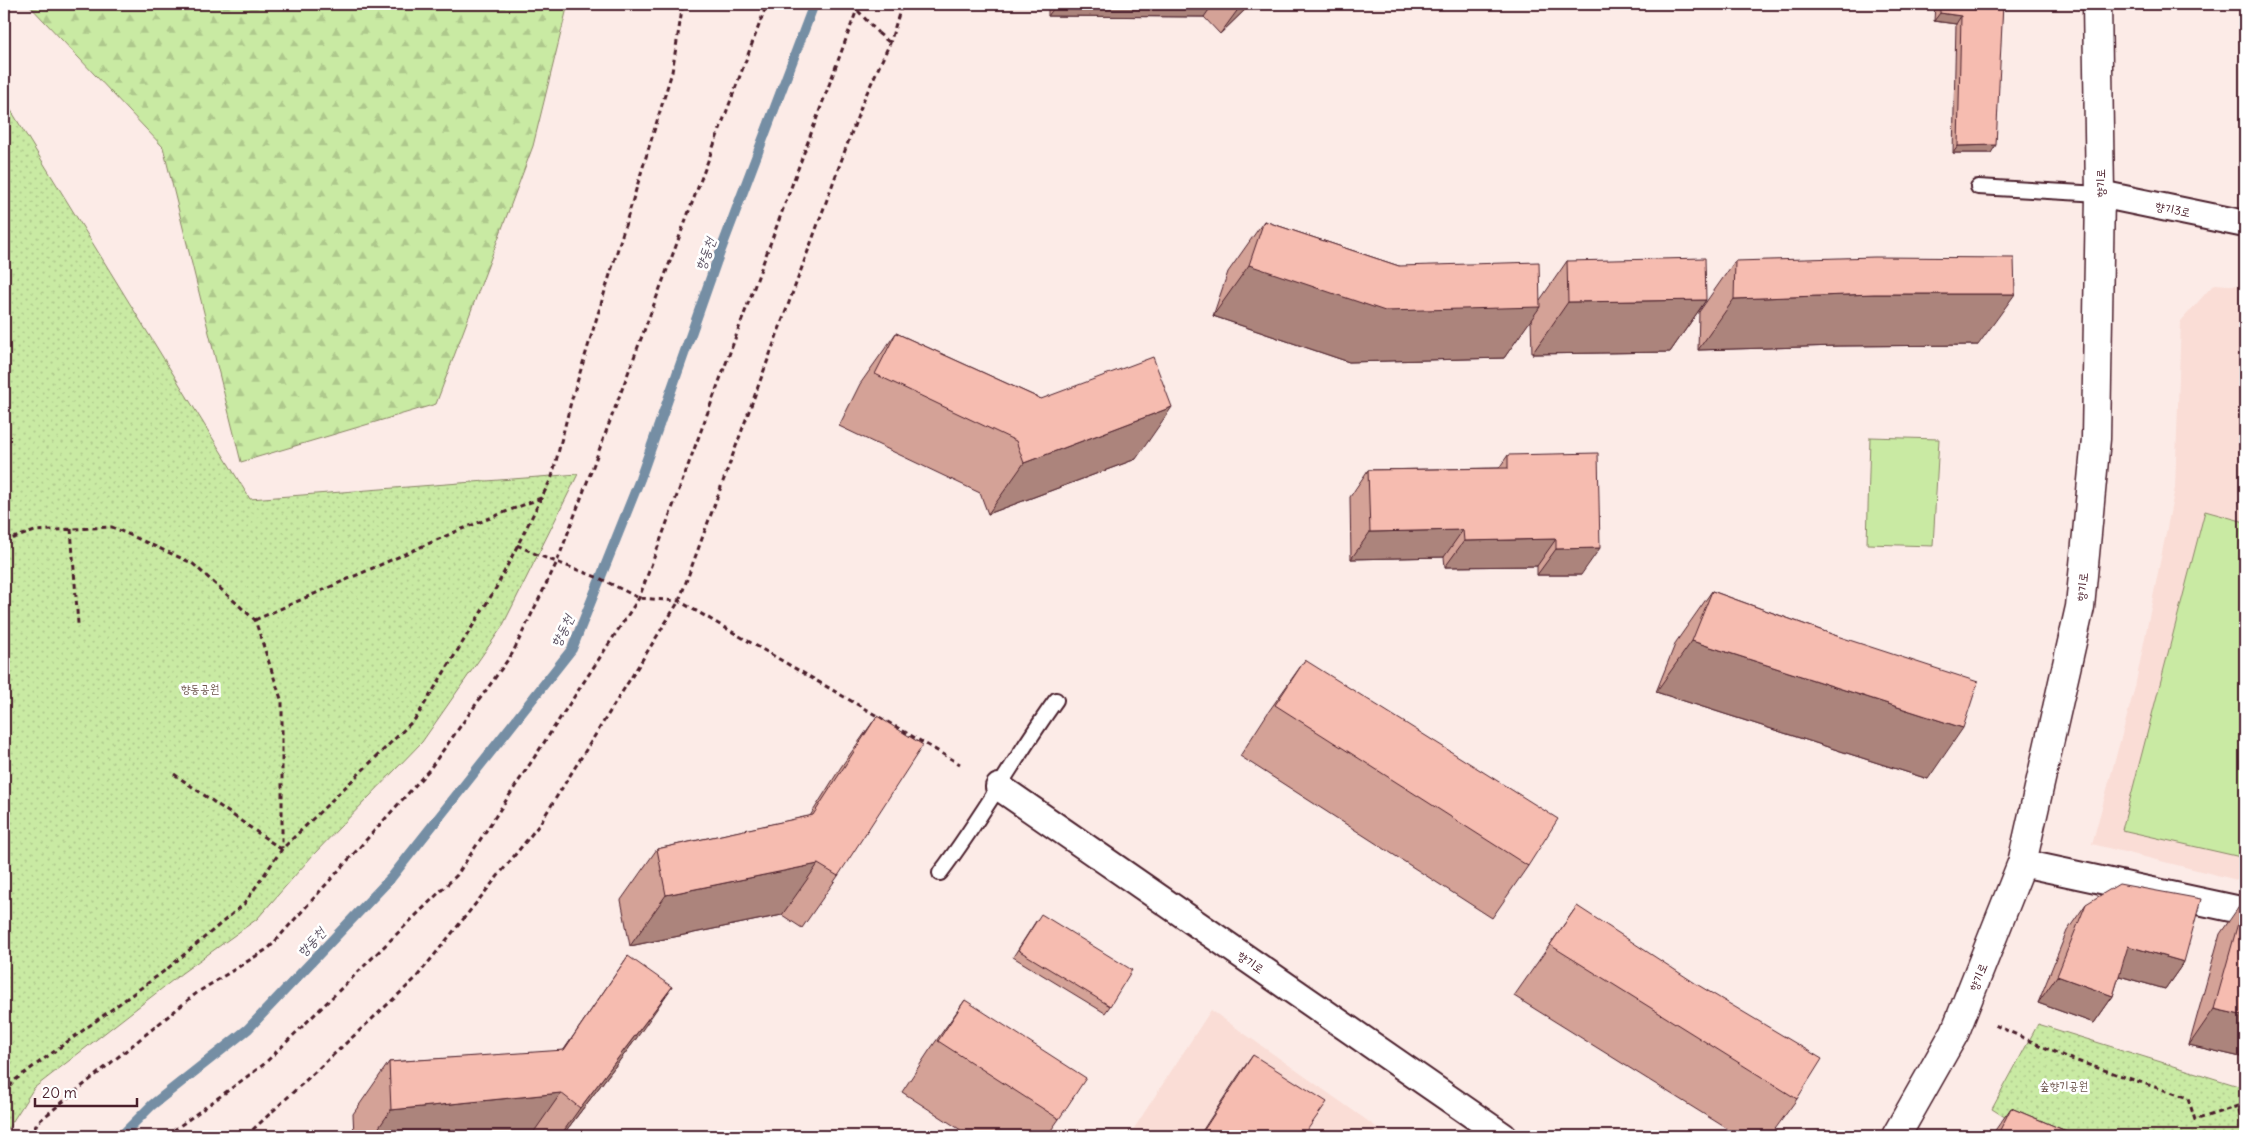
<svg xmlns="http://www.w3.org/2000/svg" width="2249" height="1140" font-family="Delius,'Poor Story',sans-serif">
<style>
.built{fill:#faddd6}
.grass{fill:#c9eaa3;stroke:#8a8467}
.forest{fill:url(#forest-firs);stroke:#8a8467}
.park{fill:url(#park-dots);stroke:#8a8467}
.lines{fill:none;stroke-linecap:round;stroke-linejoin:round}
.stream{stroke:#758ea4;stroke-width:10}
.service-casing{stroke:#4a1f2b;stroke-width:18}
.minor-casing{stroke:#4a1f2b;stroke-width:30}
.secondary-casing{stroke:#4a1f2b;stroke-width:31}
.path{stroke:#4a1f2b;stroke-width:3;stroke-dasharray:5 4;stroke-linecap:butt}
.service{stroke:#fff;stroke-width:14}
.minor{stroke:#fff;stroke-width:26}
.secondary{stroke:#fff;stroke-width:28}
.path-bridge{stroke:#4a1f2b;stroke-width:3;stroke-dasharray:5 4;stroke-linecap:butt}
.wall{fill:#d4a297;stroke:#4a1f2b}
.shaded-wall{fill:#ac847b;stroke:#4a1f2b}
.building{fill:#f6bcb0;stroke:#4a1f2b}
.labels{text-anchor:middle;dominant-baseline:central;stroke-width:5;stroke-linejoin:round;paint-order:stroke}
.street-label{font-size:12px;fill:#4a1f2b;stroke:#fff}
.park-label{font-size:12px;fill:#6a5249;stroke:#fff}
.water-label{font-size:14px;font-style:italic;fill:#605667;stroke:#fff}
</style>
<defs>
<pattern id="forest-firs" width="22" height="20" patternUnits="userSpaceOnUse" patternTransform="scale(1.25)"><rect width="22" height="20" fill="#c9eaa3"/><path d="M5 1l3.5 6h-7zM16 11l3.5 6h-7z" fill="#aec88c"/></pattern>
<pattern id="park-dots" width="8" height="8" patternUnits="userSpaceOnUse" patternTransform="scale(1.25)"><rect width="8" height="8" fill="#c9eaa3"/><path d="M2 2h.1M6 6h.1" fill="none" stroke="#aec88c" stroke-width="1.8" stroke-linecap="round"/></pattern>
</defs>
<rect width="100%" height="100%" fill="#fcebe7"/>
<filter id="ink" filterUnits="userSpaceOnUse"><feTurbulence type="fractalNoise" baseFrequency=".02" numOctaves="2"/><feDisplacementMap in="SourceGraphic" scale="10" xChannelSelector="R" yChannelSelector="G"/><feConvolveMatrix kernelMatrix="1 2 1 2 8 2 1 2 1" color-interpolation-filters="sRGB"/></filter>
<g filter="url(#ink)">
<path class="built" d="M2214,284L2245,286V882L2092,844L2135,687L2175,488L2181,321Z
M1211,1010L1389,1136H1129Z"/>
<path class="grass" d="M1870,437L1939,439L1933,546L1867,544Z
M2205,511L2245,522V858L2122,830Z"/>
<path class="forest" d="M28,4H568L533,146L436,404L241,462L163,147Z"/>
<path class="park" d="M4,99L250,499L578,474L502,627L422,742L313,855L257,919L182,973L34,1088L4,1135Z
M2038,1024L2245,1088V1136H2035L1992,1109Z"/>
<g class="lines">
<path class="stream" d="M121,1136L152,1105L248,1029L391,878L572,649L640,479L716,263L814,4"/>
<g class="service-casing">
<path id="service" d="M1978,187L2100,194
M940,873C982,818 1015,757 1056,700"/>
</g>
<g class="minor-casing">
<path id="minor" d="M2100,194L2245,224
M999,787L1503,1136
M2022,863L2245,911"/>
</g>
<g class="secondary-casing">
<path id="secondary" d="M1896,1136L1955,1032L2022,863L2080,607L2096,439L2100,194L2097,4"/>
</g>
<path class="path" d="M878,33L890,43
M71,529L78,624
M4,541L35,531L112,527L192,563L255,620L282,702V848
M517,545L538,555L599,578L639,598L679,601L960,764
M255,620L457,531L541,498
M174,774L281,849
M1995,1025L2068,1058L2188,1098L2195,1120L2238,1106L2245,1133
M4,1094L15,1080L167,969L244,904L282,849L416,718L496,588L552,477L571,402L672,72L683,4
M30,1136L38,1122L198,992L269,948L429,770L512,654L557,562L767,4
M166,1136L263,1065L457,875L639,598L859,4
M246,1136L415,979L539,825L679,601L864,99L890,43L902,4"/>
<use href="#service" class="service"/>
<use href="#minor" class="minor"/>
<use href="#secondary" class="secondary"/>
<path class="path-bridge" d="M852,4L878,33"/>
</g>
<path class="wall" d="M1048,4H1251L1220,34L1204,17L1048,16Z
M1935,4H2003L1991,153H1953L1956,24L1934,21Z
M1264,221L1399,266L1540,300L1567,261L1706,300L1670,352L1532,354L1531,319L1504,358L1349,362L1213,316L1228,272Z
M1735,261L1978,345L1838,346L1698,350L1699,312Z
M896,333L1041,399L1136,459L988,514L980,493L839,426L860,384Z
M1508,455L1581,575H1537V566L1445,567L1444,557L1351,559L1350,497L1368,470L1499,468Z
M1712,591L1837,636L1928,779L1656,692L1676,642Z
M1305,660L1528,866L1492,918L1240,756L1269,711Z
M877,716L838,876L802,928L782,915L630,946L621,900L657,849L810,816L841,767Z
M2245,898V1058L2189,1045L2220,934Z
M2086,904L2184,962L2165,989L2119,976L2113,996L2094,1023L2038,1003L2067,931Z
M1577,906L1797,1099L1770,1136H1739L1514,996Z
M1036,921L1110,1006L1105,1013L1013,957Z
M628,956L636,1039L562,1136H354L353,1114L389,1062L563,1051Z
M965,1000L1059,1119L1047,1136H970L902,1092L929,1051Z
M1253,1055L1303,1136H1199L1238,1076Z
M2011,1108L2078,1136H1991Z"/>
<path class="shaded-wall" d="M1057,4H1213L1204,17L1048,16Z
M1242,4H1251L1220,34Z
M1940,13L1961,16L1956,24L1934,21Z
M1996,145L1991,153H1953L1958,146Z
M1249,265L1540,307L1504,358L1349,362L1213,316Z
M1874,294H2015L1978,345L1838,346L1698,350L1734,299Z
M1706,300L1670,352L1532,354L1568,302Z
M1172,407L1136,459L988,514L1024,463Z
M1463,530L1444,557L1351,559L1370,532Z
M1556,539L1537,566L1445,567L1464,541Z
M1600,548L1581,575H1537L1556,549Z
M1692,641L1963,728L1928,779L1656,692Z
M818,864L782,915L630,946L666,895Z
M2128,946L2184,962L2165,989L2109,973Z
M2057,976L2113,996L2094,1023L2038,1003Z
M672,987L636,1039L562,1136H560L580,1108Z
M2214,1009L2245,1016V1058L2189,1045Z
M561,1093L531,1136H373L391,1110Z"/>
<path class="building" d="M1940,4H2003L1996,145L1958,146L1961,16L1940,13Z
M1264,221L1399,266L1539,262L1540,307L1385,311L1249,265Z
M1875,257L2014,258L2015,294H1874L1734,299L1735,261Z
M1705,258L1706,300L1568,302L1567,261Z
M896,333L1041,399L1153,357L1172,407L1024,463L1016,441L875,374Z
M1598,453L1600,548L1556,549V539L1464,541L1463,530L1370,532L1368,470L1508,468V455Z
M1712,591L1837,636L1978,682L1963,728L1692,641Z
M1305,660L1558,819L1528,866L1275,705Z
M877,716L923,745L838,876L818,864L666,895L657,849L813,815Z
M2119,884L2201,899L2184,962L2128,946L2113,996L2057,976L2086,904Z
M2245,898V1016L2214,1009Z
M1577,906L1698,985L1822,1059L1797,1099L1550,945Z
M1041,914L1132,970L1110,1006L1018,950Z
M628,956L672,987L580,1108L561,1093L391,1110L389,1062L564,1050Z
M965,1000L1086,1078L1059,1119L938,1041Z
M1253,1055L1327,1102L1303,1136H1200Z
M2011,1108L2078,1136H1997Z"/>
</g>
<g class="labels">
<g class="street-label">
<text transform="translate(2100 183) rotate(-90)">향기로</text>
<text transform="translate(2173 209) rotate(12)">향기3로</text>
<text transform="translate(2082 587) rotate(-85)">향기로</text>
<text transform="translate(1251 962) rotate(35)">향기로</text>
<text transform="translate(1978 977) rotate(-68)">향기로</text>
</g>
<g class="park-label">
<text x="200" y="688">향동공원</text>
<text x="2064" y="1085">숲향기공원</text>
</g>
<g class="water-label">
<text transform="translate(705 254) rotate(-70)">향동천</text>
<text transform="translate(562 631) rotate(-64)">향동천</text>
<text transform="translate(311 942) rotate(-47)">향동천</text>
</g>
</g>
<rect width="2249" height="1140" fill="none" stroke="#fff" stroke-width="20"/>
<rect x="10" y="10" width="2229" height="1120" fill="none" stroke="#4a1f2b" stroke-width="2" filter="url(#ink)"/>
<path d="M35 1098v8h102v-8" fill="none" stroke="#4a1f2b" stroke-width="2.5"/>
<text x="42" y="1098" font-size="15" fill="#4a1f2b" stroke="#ffffff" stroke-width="4" paint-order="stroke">20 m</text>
</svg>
